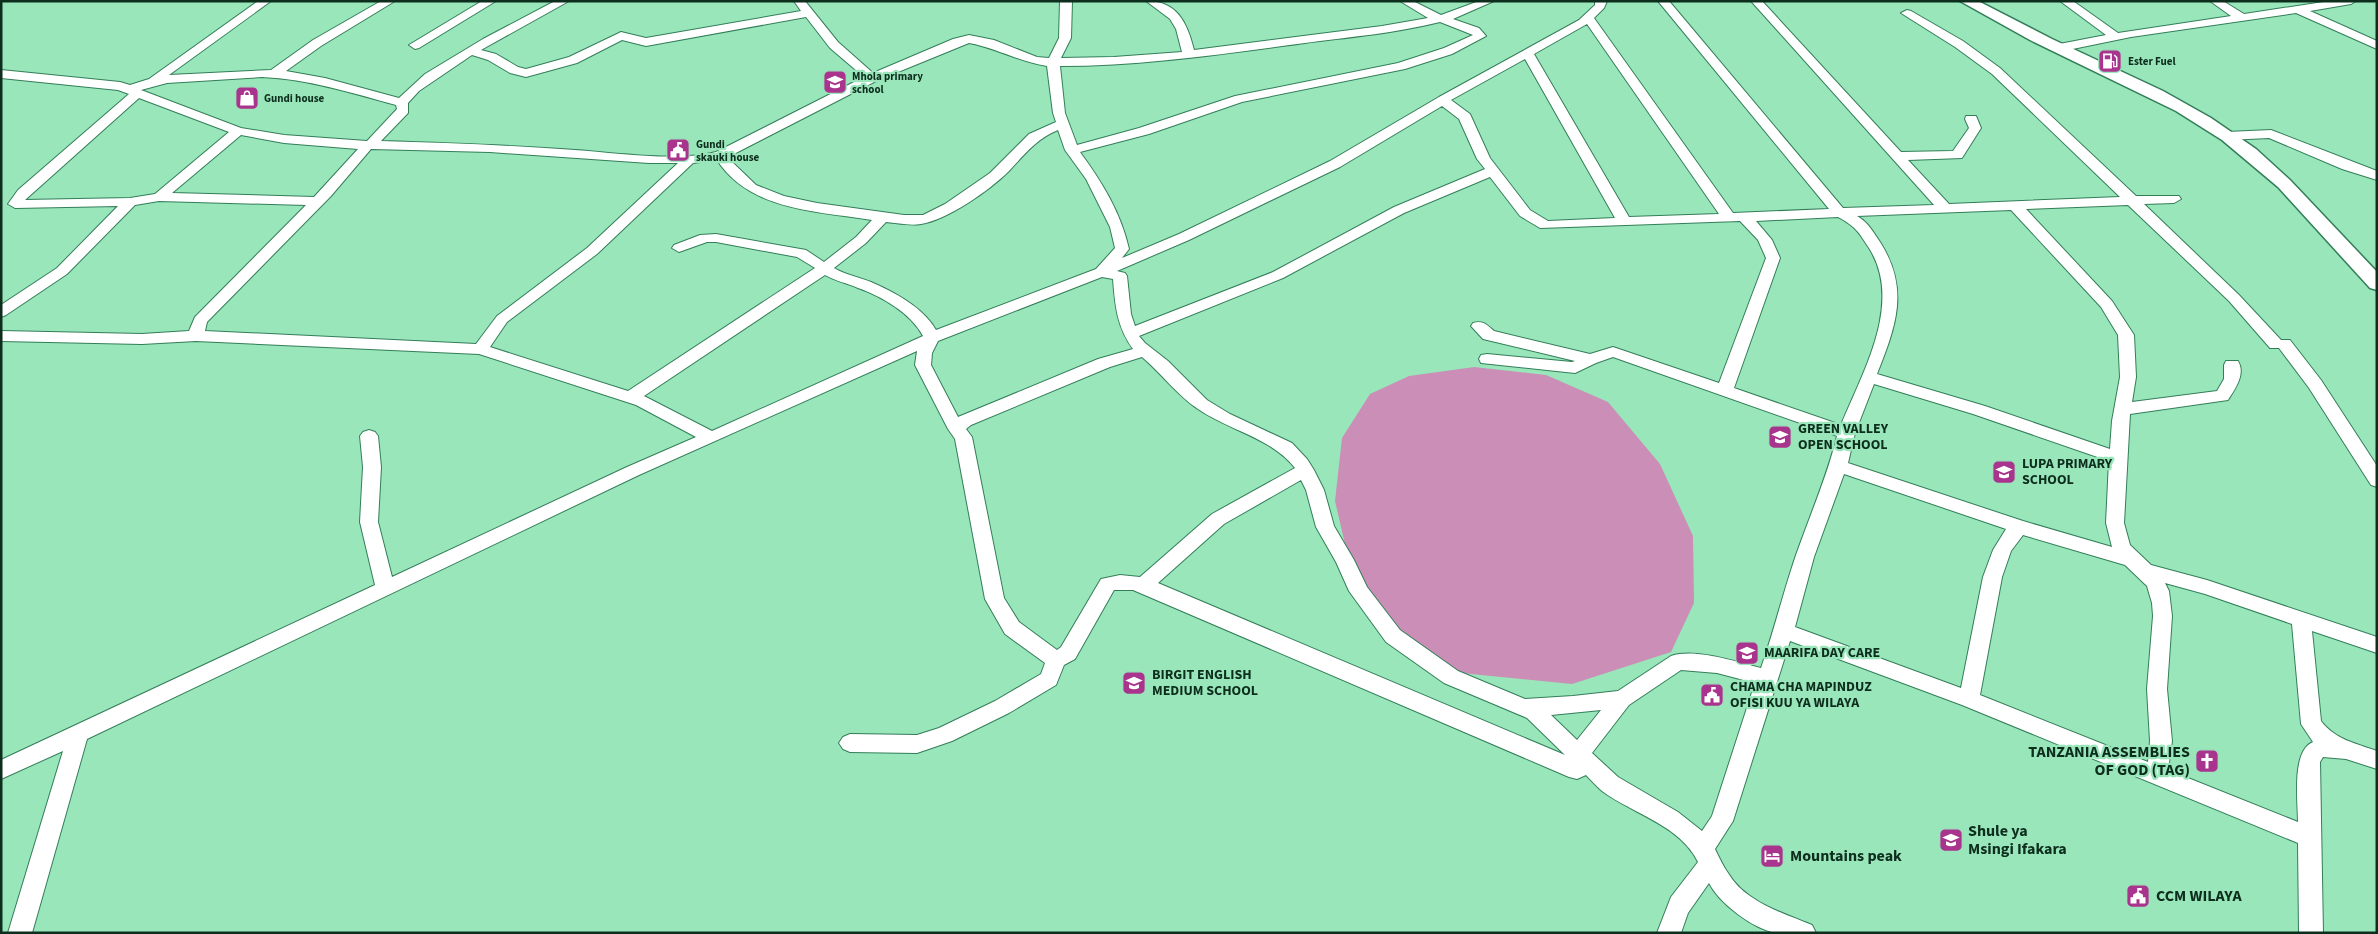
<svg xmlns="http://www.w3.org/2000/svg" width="2378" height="934" font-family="'Source Sans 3',sans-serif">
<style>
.green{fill:#ca8eb7}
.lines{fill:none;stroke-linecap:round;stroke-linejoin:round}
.minor-casing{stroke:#327e58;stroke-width:2}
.major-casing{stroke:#327e58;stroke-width:3}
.minor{fill:#fff;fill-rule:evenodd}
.major{fill:#fff;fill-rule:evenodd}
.labels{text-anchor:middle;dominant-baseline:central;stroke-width:4.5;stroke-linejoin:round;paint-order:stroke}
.far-poi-label{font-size:11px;font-weight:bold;fill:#0d2d1d;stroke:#9ae6bb;text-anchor:start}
.poi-label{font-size:14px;font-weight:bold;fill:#0d2d1d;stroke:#9ae6bb;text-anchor:start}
.near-poi-label{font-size:16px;font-weight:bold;fill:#0d2d1d;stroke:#9ae6bb;text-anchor:start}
</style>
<rect width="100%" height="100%" fill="#9ae6bb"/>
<path class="green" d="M1474,367L1546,375L1608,402L1660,464L1693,536L1694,603L1671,652L1572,684L1461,673L1390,628L1351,570L1335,501L1342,438L1370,394L1409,376Z"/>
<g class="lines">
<g class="minor-casing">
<path id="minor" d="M258,1H271L169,75L271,70L313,40L381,1H395L321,46L286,71L325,78L399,98L425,74L483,39L555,1H569L481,50L496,54L518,67L526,69L569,57L617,34L621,32L646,38L801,11L794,1H805L838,42L873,73L953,39L969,35L994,40L1037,57L1049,58L1059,38L1060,1H1072L1071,38L1061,58L1114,57L1182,52L1176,29L1170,19L1146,1C1177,1 1187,22 1194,50L1382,26L1428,18L1400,1H1413L1441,15L1479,1H1494L1453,19L1479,28L1486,36L1452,54L1405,69L1242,102L1149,134L1080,152C1102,182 1121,213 1129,249L1122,258L1179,234L1330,161L1439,97L1579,20L1595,5V1H1607L1604,8L1594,18L1733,213L1829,209L1658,1H1669L1843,208L1934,205L1751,1H1762L1901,152L1953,151L1969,128L1965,119L1966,116H1976L1981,128L1962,158L1908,160L1949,204L2120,197L1992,74L1955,47L1901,13L1907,10L1911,11L1963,41L2000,68L2136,196H2179L2181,199L2174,203L2144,204L2239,295L2281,340H2290L2321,380L2377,466V487L2371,485L2309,388L2279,348H2270L2229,301L2128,205L2026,209L2112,301L2134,335L2136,377L2132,402L2217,391L2224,379V365L2226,361H2238C2246,374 2235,389 2228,400L2130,414L2124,523L2130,545L2151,565L2207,580L2377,637V653L2312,631L2321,721C2336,740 2355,743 2377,751V769L2346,759L2323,757L2320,762L2323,933H2299L2298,843L1962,705L1790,641L1733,821L1715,849C1719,857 1723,866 1728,873C1745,902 1783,913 1812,925L1816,933C1803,933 1789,934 1776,933C1753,929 1719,903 1709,883L1688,913L1681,933H1657L1671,897L1698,862C1680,825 1633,814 1602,791C1596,786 1591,780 1586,775L1577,779L1569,777L1133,590H1114L1075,659L1064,665L1056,685L1009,713L952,741L917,753L850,752L843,749L839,743L843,737L850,734L917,735L939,728L995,701L1041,674L1045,663L1005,634L985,599L955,439L948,429L915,365L917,351L639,475L87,739L32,933H8L63,751L1,779V760L375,585L360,522L363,467L360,436L363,432L369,430L375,432L378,436L381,467L378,522L392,577L627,467L696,437L636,405L479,354L196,341L142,344L1,341V331L142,334L189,331L195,317L306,205L159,201L135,205L67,274L6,315L1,317V305L57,268L118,206L15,208L8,204L18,190L129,94L118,90L1,78V70L120,82L130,85L149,79ZM806,17L830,48L864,77L716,152C678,162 616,153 575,150C510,145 446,143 381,141L408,113V103L419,91L472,55L488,60L510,73L526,77L577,63L622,40L646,46ZM1440,22L1473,35L1444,48L1398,63L1235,96L1139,128L1077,145L1065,113L1060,66C1142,66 1223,54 1305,43C1350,37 1396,33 1440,22ZM1587,24L1719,214L1629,217L1534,54ZM969,43C996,48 1020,62 1047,66L1053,113L1056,122L1029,134L990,173L945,204L923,215H904L817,203L784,196L756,185L729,159L728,157L876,81ZM1525,59L1615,218L1548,221L1530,210L1490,158L1470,114L1451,100ZM262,77C308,79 352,93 396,105L397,109L367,141L284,135L241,128L141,90L167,83ZM139,98L229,132L155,194L130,198L25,200ZM1442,106L1459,119L1477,159L1485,169L1394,207L1273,272L1135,326L1131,314L1127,276L1125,273L1117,271L1189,240L1340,167ZM1058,130L1065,150L1086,179L1110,227L1115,248L1096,269L936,330C923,307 894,292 871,282C859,277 846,275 834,268L866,243L886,222C897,223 910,226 921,224C947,220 990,190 1009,171C1025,154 1036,139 1058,130ZM241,135L284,143L358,149L314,197L172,193ZM371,149L490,152L649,163H678L587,248L497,316L476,344L205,331L207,322L331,196ZM717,160C750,211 818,211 872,220L856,237L824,262L806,250L716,234L700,235L674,245L672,248L679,252L707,242H716L797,257L815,268L628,391L490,347L507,322L597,254L693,163ZM1490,177L1520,216L1540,228L1740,221L1758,240L1766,258L1719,383L1613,347L1590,354L1494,331C1487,325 1483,320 1473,323L1471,326L1483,339L1575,361L1572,362L1487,354L1481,355L1479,359L1481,363L1575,373L1596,363L1613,357L1837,436C1827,477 1810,515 1796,555C1783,593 1774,631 1761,668C1736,662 1696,648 1671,656L1618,691L1573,696L1525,699L1458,671L1400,630L1367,587L1354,560L1334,526L1324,490L1314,470L1307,459L1292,443L1230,414L1207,400L1168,361L1145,343L1139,336L1283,278L1404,213ZM2011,210L2101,307L2118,335L2120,377L2112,421L2110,449L1985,406L1877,374C1896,326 1910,289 1880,242C1873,232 1868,222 1857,216ZM1838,217C1856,227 1858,231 1869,248C1904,303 1862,373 1841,425L1734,388L1780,258L1772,240L1756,221ZM825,275C835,281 847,283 858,288C881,296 911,313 923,336L712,431L644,396ZM1102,277L1113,279C1115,306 1117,327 1133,349L1098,359L958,417L931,365L932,353L938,341ZM1142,357C1161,373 1178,396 1198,409C1228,430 1272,438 1295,468L1212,514L1140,577L1120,575L1101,579L1061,647L1057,650L1019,622L1004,598L972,437L966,429L971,425L1110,367ZM1874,384L1973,414L2109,461L2106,523L2112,547L2023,521L1848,463L1855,433ZM1844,474L2006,529L1993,550L1983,577L1961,688L1795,627L1814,557ZM1301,480L1306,490L1316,527L1336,562L1349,591L1386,642L1444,683L1527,718L1565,755L1158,583L1224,524ZM2023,535L2125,565L2147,586L2152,603L2153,616L2147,689L2150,741L2148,762L1980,695L2002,577L2011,551ZM2165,583L2205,594L2292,624L2301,724L2313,742C2291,751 2298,802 2298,822L2168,770L2172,741L2167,689L2172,616L2169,591ZM1681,670L1717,673L1755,683L1712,816L1702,831L1678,812L1618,777L1592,753L1629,705ZM1601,710L1577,740L1551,715Z
M482,1H496L419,48L415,49L409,45Z
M2060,1H2073L2118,33L2231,16L2210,1H2223L2244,14L2330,1H2356L2351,4L2310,11L2377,41V49L2296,13L2131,37L2058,52L2054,51L2052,48L2054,45L2106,35Z
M2271,130L2377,171V180L2342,169L2269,138L2227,140L2220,136L2227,132Z"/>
</g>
<g class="major-casing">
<path id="major" d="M1960,1H1978L2052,39L2163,91L2211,118L2256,149L2290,180L2377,272V290L2370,288L2278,187L2222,140L2176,111L2030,40Z"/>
</g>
<use href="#minor" class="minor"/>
<use href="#major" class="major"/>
</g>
<defs>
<g id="fuel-square" transform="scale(1.25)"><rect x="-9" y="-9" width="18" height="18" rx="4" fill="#a9348d" stroke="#9ae6bb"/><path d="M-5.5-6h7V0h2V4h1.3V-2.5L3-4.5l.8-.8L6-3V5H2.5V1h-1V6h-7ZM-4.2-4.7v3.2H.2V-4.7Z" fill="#fff"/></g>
<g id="school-square" transform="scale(1.25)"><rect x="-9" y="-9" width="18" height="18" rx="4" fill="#a9348d" stroke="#9ae6bb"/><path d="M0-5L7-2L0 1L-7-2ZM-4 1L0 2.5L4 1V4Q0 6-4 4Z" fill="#fff"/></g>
<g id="shop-square" transform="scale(1.25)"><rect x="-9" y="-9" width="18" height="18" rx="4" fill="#a9348d" stroke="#9ae6bb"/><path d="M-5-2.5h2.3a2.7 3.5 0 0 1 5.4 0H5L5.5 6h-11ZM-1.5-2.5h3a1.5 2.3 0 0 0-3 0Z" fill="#fff"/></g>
<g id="civic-square" transform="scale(1.25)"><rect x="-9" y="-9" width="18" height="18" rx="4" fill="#a9348d" stroke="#9ae6bb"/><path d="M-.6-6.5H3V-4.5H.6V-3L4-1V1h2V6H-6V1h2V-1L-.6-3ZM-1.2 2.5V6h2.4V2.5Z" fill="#fff"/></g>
<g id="church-square" transform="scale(1.25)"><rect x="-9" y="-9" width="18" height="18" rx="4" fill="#a9348d" stroke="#9ae6bb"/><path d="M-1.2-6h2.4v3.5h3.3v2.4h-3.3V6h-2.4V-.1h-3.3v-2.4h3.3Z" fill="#fff"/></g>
<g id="hotel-square" transform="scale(1.25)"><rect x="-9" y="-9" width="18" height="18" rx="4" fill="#a9348d" stroke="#9ae6bb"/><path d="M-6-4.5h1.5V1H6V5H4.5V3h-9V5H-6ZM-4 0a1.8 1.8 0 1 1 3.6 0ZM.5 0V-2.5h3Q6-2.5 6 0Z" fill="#fff"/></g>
</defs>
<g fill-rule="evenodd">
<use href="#fuel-square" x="2110" y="61"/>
<use href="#school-square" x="835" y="82"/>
<use href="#shop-square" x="247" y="98"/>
<use href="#civic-square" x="678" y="150"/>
<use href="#school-square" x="1780" y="437"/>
<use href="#school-square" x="2004" y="472"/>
<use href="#school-square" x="1747" y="653"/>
<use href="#school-square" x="1134" y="683"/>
<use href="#civic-square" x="1712" y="695"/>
<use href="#church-square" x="2207" y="761"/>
<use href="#school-square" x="1951" y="840"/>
<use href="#hotel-square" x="1772" y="856"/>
<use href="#civic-square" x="2138" y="896"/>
</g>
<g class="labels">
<g class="far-poi-label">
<text x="2128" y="61">Ester Fuel</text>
<text x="852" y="76">Mhola primary<tspan x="852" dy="13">school</tspan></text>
<text x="264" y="98">Gundi house</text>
<text x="696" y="144">Gundi<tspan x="696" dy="13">skauki house</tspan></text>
</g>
<g class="poi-label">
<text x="1798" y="429">GREEN VALLEY<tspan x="1798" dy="16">OPEN SCHOOL</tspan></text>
<text x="2022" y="464">LUPA PRIMARY<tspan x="2022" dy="16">SCHOOL</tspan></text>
<text x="1764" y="653">MAARIFA DAY CARE</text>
<text x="1152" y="675">BIRGIT ENGLISH<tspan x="1152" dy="16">MEDIUM SCHOOL</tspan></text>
<text x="1730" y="687">CHAMA CHA MAPINDUZ<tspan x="1730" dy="16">OFISI KUU YA WILAYA</tspan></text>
</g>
<g class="near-poi-label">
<text x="2190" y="752" text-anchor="end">TANZANIA ASSEMBLIES<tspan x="2190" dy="18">OF GOD (TAG)</tspan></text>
<text x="1968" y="831">Shule ya<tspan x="1968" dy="18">Msingi Ifakara</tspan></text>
<text x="1790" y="856">Mountains peak</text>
<text x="2156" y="896">CCM WILAYA</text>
</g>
</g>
<rect width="2378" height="934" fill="none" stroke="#0d2d1d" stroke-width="5"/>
</svg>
